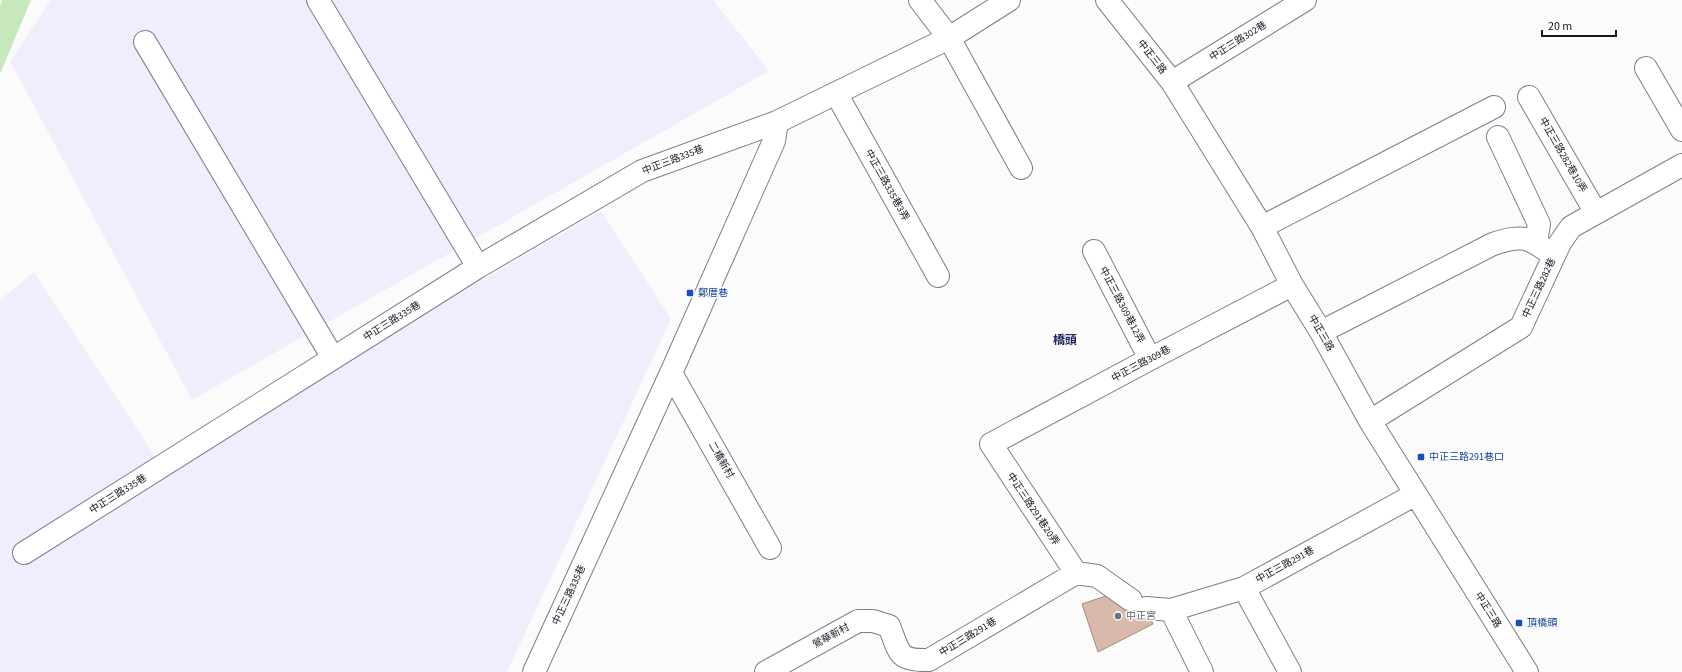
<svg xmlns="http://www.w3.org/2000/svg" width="1682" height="672" font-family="'Source Sans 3','Noto Sans TC',sans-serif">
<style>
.built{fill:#f0edfc}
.green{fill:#c7e7bd}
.building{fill:#d8baac;stroke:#a98c7f}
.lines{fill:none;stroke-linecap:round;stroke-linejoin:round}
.minor-casing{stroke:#807993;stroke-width:24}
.minor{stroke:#fff;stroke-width:22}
.transit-dot{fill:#1a4fb4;stroke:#fbfbfb;stroke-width:1.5}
.worship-dot{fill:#6b7280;stroke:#fbfbfb;stroke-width:1.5}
.labels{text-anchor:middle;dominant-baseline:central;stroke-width:3;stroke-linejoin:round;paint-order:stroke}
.street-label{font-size:10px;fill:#191620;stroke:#fbfbfb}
.transit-label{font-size:10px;fill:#164399;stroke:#fbfbfb;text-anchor:start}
.worship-label{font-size:10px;fill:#5b616d;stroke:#fbfbfb;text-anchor:start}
.quarter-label{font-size:12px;font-weight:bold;fill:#242760;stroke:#fbfbfb}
</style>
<rect width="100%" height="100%" fill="#fbfbfb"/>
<path class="built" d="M51,0H713L769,71L192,400L10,61Z
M601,211L671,319L507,672H0V300L34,272L162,467Z"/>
<path class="green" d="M2,0H31L0,74V6Z"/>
<path class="building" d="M1117,592L1141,596L1153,624L1098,652L1082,604Z"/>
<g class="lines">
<g class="minor-casing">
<path id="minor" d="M318,0L478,267
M920,0L949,38L1021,168
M1107,0L1172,82L1262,227L1292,285L1321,332L1370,421L1527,672
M145,42L333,358
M1646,68L1682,130
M1172,82L1305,0
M836,93L938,276
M1529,97L1596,213
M1498,137L1539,224L1536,242
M1262,227L1494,107
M1094,251L1150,359
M1321,332L1493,244C1523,234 1529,237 1554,256
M671,373L770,548
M1370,421L1521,327L1560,243L1571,227L1682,165
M24,553L478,267L642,171L777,122L949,38L1009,0
M1076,573L991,444L1150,359L1292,285
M1244,588L1290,672
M1146,608L1171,610L1244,588L1416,494
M1171,610L1202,672
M534,672L671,373L774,141L777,122
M766,672L858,621H873L889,626C900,653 897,661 929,660L1076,573L1097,576L1131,600"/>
</g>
<use href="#minor" class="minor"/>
</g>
<g class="transit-dot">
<rect x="686" y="289" width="8" height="8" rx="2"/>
<rect x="1417" y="453" width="8" height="8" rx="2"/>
<rect x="1515" y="619" width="8" height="8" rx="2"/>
</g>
<circle class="worship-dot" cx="1118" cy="616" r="4"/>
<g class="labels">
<g class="street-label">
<text transform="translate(1238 41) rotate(-32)">中正三路302巷</text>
<text transform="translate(1152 57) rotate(52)">中正三路</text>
<text transform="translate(1563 155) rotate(60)">中正三路282巷10弄</text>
<text transform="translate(673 160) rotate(-21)">中正三路335巷</text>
<text transform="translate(887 185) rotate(61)">中正三路335巷3弄</text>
<text transform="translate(1539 288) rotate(-65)">中正三路282巷</text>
<text transform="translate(1122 305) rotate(62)">中正三路309巷12弄</text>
<text transform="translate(392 321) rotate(-32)">中正三路335巷</text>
<text transform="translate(1321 333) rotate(60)">中正三路</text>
<text transform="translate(1141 364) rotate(-28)">中正三路309巷</text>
<text transform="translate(721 460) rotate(60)">二橋新村</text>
<text transform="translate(118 494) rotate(-32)">中正三路335巷</text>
<text transform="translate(1033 509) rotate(56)">中正三路291巷20弄</text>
<text transform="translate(1285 565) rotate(-29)">中正三路291巷</text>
<text transform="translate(569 595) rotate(-65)">中正三路335巷</text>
<text transform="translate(1488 610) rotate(58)">中正三路</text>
<text transform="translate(831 636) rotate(-29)">鶯華新村</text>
<text transform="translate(968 637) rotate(-31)">中正三路291巷</text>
</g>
<g class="transit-label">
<text x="698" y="293">鄭厝巷</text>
<text x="1429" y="457">中正三路291巷口</text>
<text x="1527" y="623">頂橋頭</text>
</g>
<g class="worship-label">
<text x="1126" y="616">中正宮</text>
</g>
<g class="quarter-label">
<text x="1065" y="340">橋頭</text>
</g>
</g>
<path d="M1542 30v6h74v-6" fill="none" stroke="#191620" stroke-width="2"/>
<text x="1548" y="30" font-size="12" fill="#191620" stroke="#fbfbfb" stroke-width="3" paint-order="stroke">20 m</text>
</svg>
